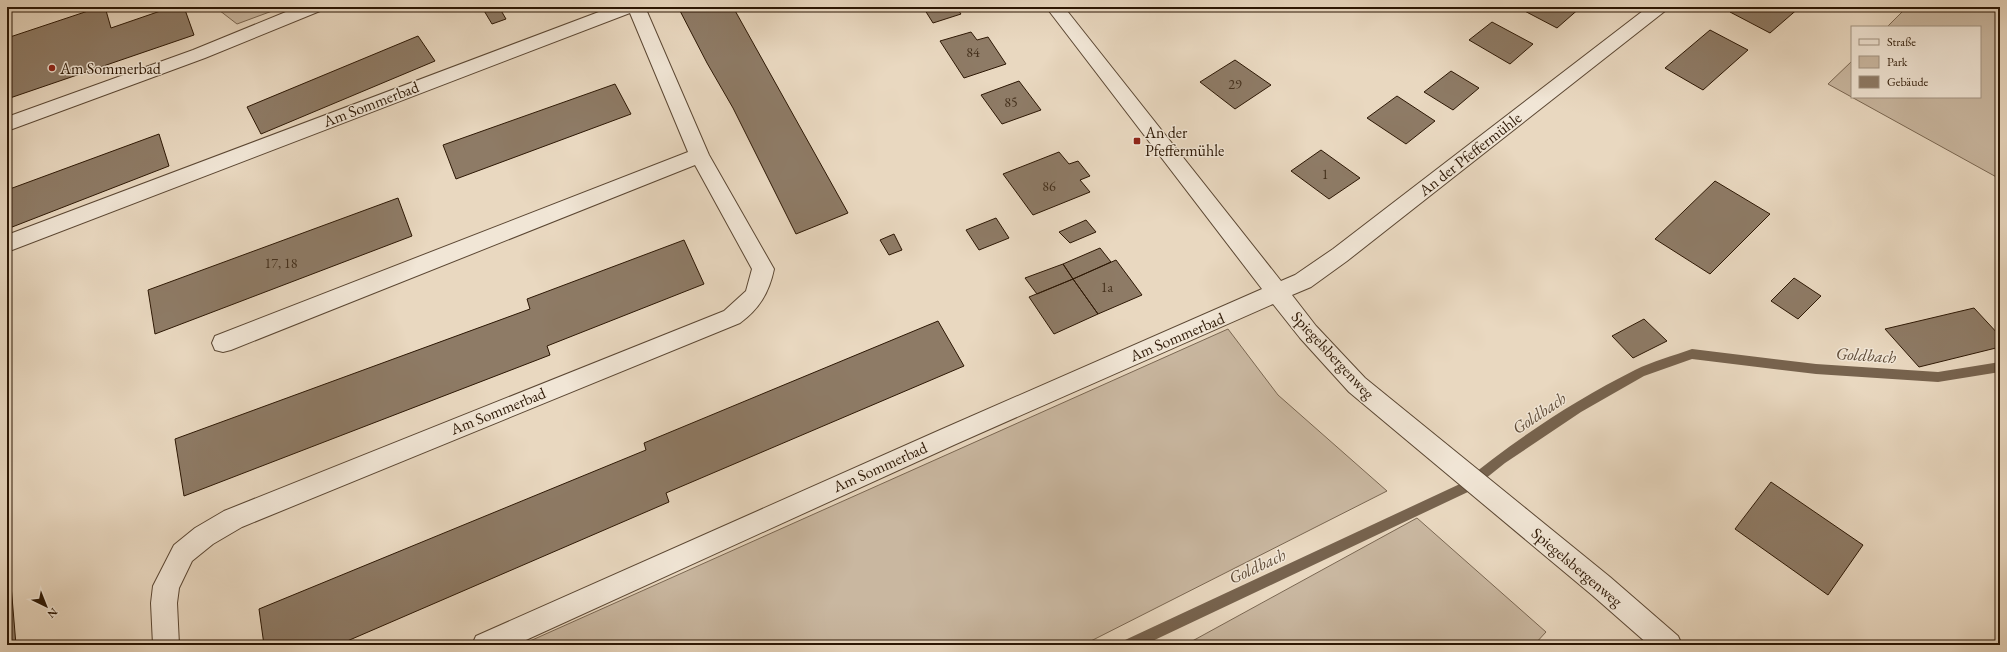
<svg xmlns="http://www.w3.org/2000/svg" width="2007" height="652" font-family="'EB Garamond',serif">
<style>
.green{fill:#c9b7a0;stroke:#7a6752}
.lines{fill:none;stroke-linecap:round;stroke-linejoin:round}
.stream{fill:#77634e;fill-rule:evenodd}
.building{fill:#8e7b66;stroke:#2c1704}
.minor-casing{stroke:#5b4733;stroke-width:2}
.minor{fill:#f1e6d6;fill-rule:evenodd}
.poi-dot{fill:#8f2418;stroke:#f1e6d6;stroke-width:1.5}
.labels{text-anchor:middle;dominant-baseline:central;stroke-width:3;stroke-linejoin:round;paint-order:stroke}
.number-label{font-size:14px;fill:#44301c}
.poi-label{font-size:16px;fill:#2c1704;stroke:#f1e6d6;text-anchor:start}
.street-label{font-size:16px;fill:#2c1704;stroke:#f1e6d6}
.water-label{font-size:17px;font-style:italic;fill:#5e4a36;stroke:#f1e6d6}
</style>
<rect width="100%" height="100%" fill="#e9d8c0"/>
<filter id="stains"><feTurbulence type="fractalNoise" baseFrequency=".005" numOctaves="4"/><feColorMatrix values="0 0 0 0 .2 0 0 0 0 .09 0 0 0 0 .02 0 0 0 .5 -.17"/></filter>
<radialGradient id="worn" r=".72"><stop offset=".6" stop-color="#630" stop-opacity="0"/><stop offset="1" stop-color="#630" stop-opacity=".3"/></radialGradient>
<path class="green" d="M215,7H283L237,24Z
M1907,7H2000V179L1828,84L1852,61V97H1980V27H1887Z
M1228,329L1278,395L1387,491L1083,645H521Z
M1417,518L1546,632L1534,645H1185Z"/>
<g class="lines">
<path class="stream" d="M1692,349L1816,364L1938,372L2000,362V372L1938,382L1816,374L1692,359L1644,376L1581,412L1505,463L1470,491L1144,645H1123L1125,640L1462,483C1515,440 1573,401 1635,370C1653,361 1673,356 1692,349Z"/>
</g>
<path class="building" d="M100,7H105L111,28L172,7H184L194,35L7,99V38Z
M489,7H499L506,19L492,24L483,9Z
M678,7H733L848,213L796,234L733,108L707,63Z
M923,7H956L961,14L933,23Z
M1517,7H1581L1557,28Z
M1737,7H1800L1770,33L1730,12Z
M1492,22L1533,44L1510,64L1469,40Z
M1710,30L1748,50L1703,90L1665,68Z
M971,32L977,40L988,37L1006,64L964,78L940,41Z
M418,36L435,61L261,134L247,107Z
M1235,60L1271,85L1235,109L1200,82Z
M1451,71L1479,88L1453,110L1424,92Z
M1019,81L1041,110L1002,124L981,95Z
M615,84L631,114L456,179L443,145Z
M1397,96L1435,121L1406,144L1367,118Z
M159,134L169,166L7,229V190Z
M1321,150L1360,178L1329,199L1291,171Z
M1059,152L1069,164L1078,161L1090,176L1080,180L1090,192L1033,215L1003,174Z
M1715,181L1770,214L1710,274L1655,239Z
M398,198L412,236L155,334L148,290Z
M996,218L1009,238L979,250L966,230Z
M1086,220L1096,232L1070,243L1059,232Z
M894,234L902,250L889,255L880,240Z
M684,240L704,284L547,346L550,355L184,496L175,439L530,309L527,299Z
M1100,248L1111,262L1073,279L1063,264Z
M1116,260L1142,295L1098,314L1073,279Z
M1063,264L1073,279L1037,294L1025,278Z
M1794,278L1821,296L1798,319L1771,301Z
M1073,279L1098,314L1054,334L1029,297Z
M1974,308L2000,336V347L1919,367L1885,329Z
M1644,319L1667,341L1633,358L1612,336Z
M938,321L964,366L666,493L669,502L338,645H264L259,609L646,450L644,443Z
M1771,482L1863,545L1828,595L1735,529Z
M7,549H8L16,645H7Z"/>
<g class="lines">
<g class="minor-casing">
<path id="minor" d="M298,7H323L320,11L205,58L7,131V117L193,50Z
M612,7H645L709,155L774,269C769,293 759,309 740,323L242,527L213,544L192,561L179,588L177,603L179,645H153L151,603L153,586L174,545L195,528L224,511L724,311L746,291L752,269L695,165L231,350L223,352L215,350L212,343L215,336L688,152L630,13L7,252V235Z
M1046,7H1064L1281,281L1295,275L1333,249L1648,7H1668L1665,11L1347,261L1311,287L1292,295L1316,326L1365,378L1610,577L1678,636L1682,645H1649L1592,595L1349,392L1300,338L1273,304L956,444L515,645H472L476,636L940,430L1262,289Z"/>
</g>
<use href="#minor" class="minor"/>
</g>
<g class="poi-dot">
<circle cx="52" cy="68" r="4"/>
<rect x="1133" y="137" width="8" height="8" rx="2"/>
</g>
<g class="labels">
<g class="number-label">
<text x="973" y="52">84</text>
<text x="1235" y="84">29</text>
<text x="1011" y="102">85</text>
<text x="1325" y="174">1</text>
<text x="1049" y="186">86</text>
<text x="281" y="263">17, 18</text>
<text x="1107" y="287">1a</text>
</g>
<g class="poi-label">
<text x="60" y="68">Am Sommerbad</text>
<text x="1145" y="132">An der<tspan x="1145" dy="18">Pfeffermühle</tspan></text>
</g>
<g class="street-label">
<text transform="translate(371 104) rotate(-21)">Am Sommerbad</text>
<text transform="translate(1470 154) rotate(-38)">An der Pfeffermühle</text>
<text transform="translate(1177 337) rotate(-23)">Am Sommerbad</text>
<text transform="translate(1333 355) rotate(47)">Spiegelsbergenweg</text>
<text transform="translate(498 411) rotate(-22)">Am Sommerbad</text>
<text transform="translate(880 467) rotate(-24)">Am Sommerbad</text>
<text transform="translate(1577 567) rotate(40)">Spiegelsbergenweg</text>
</g>
<g class="water-label">
<text transform="translate(1866 355) rotate(4)">Goldbach</text>
<text transform="translate(1539 413) rotate(-34)">Goldbach</text>
<text transform="translate(1257 566) rotate(-25)">Goldbach</text>
</g>
</g>
<rect width="2007" height="652" fill="none" stroke="#e9d8c0" stroke-width="24"/>
<rect x="8" y="8" width="1991" height="636" fill="none" stroke="#2c1704" stroke-width="2"/>
<rect x="12" y="12" width="1983" height="628" fill="none" stroke="#2c1704"/>
<rect x="1851" y="26" width="130" height="72" fill="#f1e6d6" stroke="#a29382"/>
<rect x="1859" y="39" width="20" height="6" fill="#f1e6d6" stroke="#a29382"/>
<text x="1887" y="46" font-size="12" fill="#2c1704">Straße</text>
<rect x="1859" y="56" width="20" height="12" fill="#c9b7a0" stroke="#a29382"/>
<text x="1887" y="66" font-size="12" fill="#2c1704">Park</text>
<rect x="1859" y="76" width="20" height="12" fill="#8e7b66" stroke="#a29382"/>
<text x="1887" y="86" font-size="12" fill="#2c1704">Gebäude</text>
<g transform="translate(46 606) rotate(137)" stroke="#f1e6d6" stroke-width="3" paint-order="stroke">
<path d="M0-3L7 15L0 10L-7 15Z" fill="#2c1704"/>
<text y="-6" font-size="11" font-weight="bold" text-anchor="middle" fill="#2c1704">N</text>
</g>
<rect width="100%" height="100%" filter="url(#stains)"/>
<rect width="100%" height="100%" fill="url(#worn)"/>
</svg>
